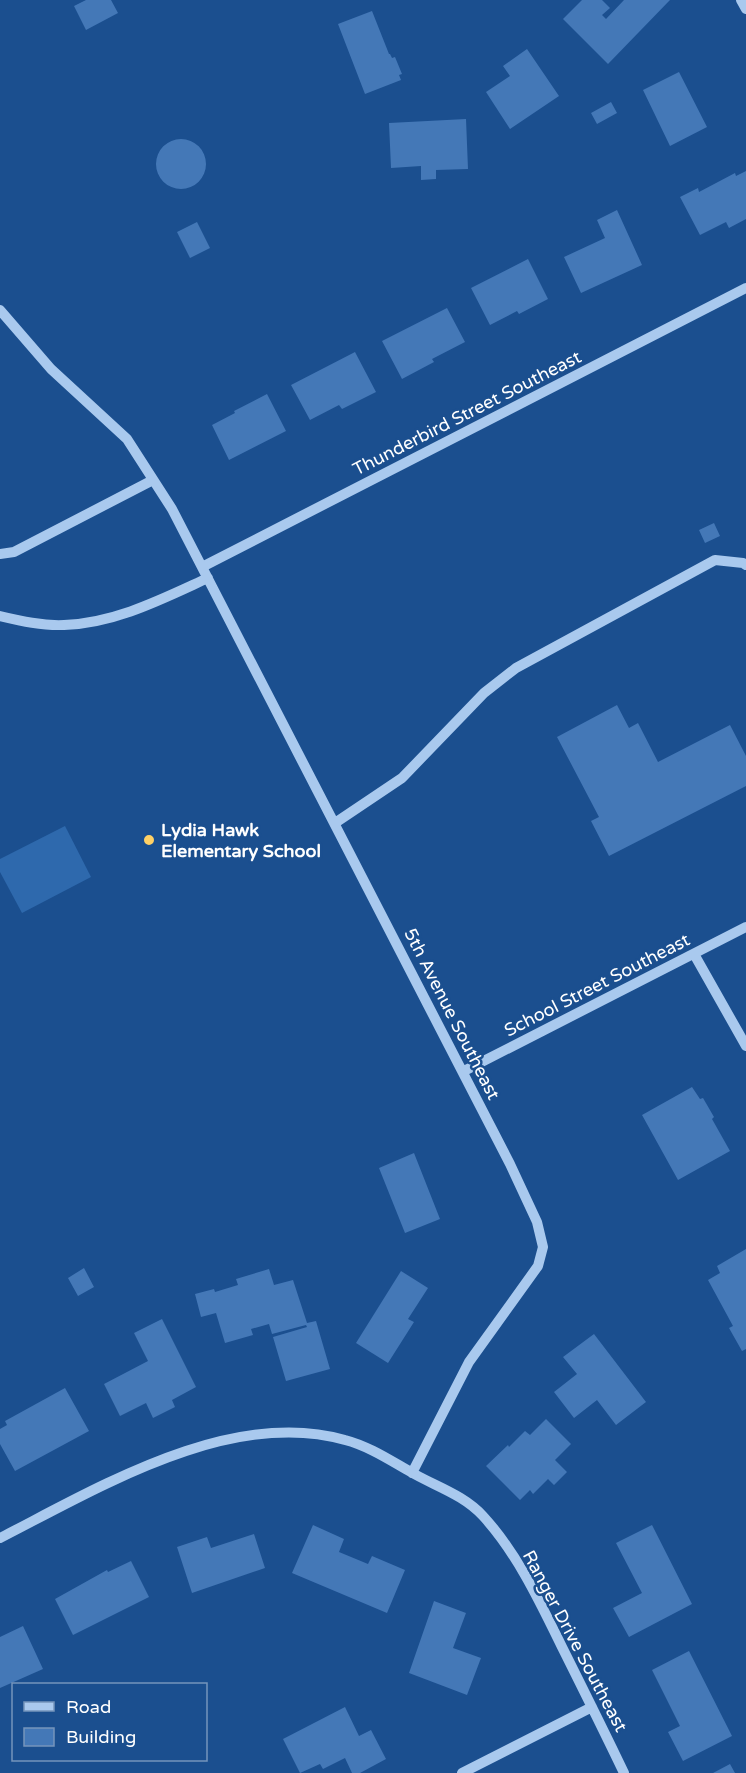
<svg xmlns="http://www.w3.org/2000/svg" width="746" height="1773" font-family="'Varela Round',sans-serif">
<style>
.green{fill:#2e69ad}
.building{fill:#4478b7}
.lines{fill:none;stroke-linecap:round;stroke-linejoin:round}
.minor{stroke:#a9c9ee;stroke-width:10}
.poi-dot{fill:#ffd166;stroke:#1b4f8f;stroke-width:2}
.labels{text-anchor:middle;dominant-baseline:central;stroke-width:5;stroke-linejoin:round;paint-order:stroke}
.street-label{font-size:18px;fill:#fff;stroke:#1b4f8f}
.poi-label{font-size:18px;font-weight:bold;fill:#fff;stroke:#1b4f8f;text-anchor:start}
</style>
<rect width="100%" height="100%" fill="#1b4f8f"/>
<path class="green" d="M65,826L91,877L22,913L0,872V859Z"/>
<path class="building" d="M86,0H111L118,13L86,30L74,6Z
M582,0H602L610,8L602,15L606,19L624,0H670L608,64L563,19Z
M372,11L389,54H390L392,58L395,57L402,74L399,75L401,80L365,94L338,24Z
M527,49L559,96L510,129L486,92L510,76L503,66Z
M679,72L707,127L670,146L643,90Z
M611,102L617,113L597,124L591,113Z
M466,119L468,169L436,170V179L421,180V166L391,168L389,123Z
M156 164a25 25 0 1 1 50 0a25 25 0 1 1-50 0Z
M746,171V219L729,228L726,222L700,235L680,197L698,188L699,192L735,173L736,176Z
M617,210L642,265L581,293L564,257L605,238L597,220Z
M197,222L210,248L190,258L177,232Z
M528,259L548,299L519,314L517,311L490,325L471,288Z
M447,308L465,342L432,359L434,362L402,379L382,341Z
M355,352L376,392L342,409L339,405L310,420L291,385Z
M267,394L286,431L229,460L212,425L235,413L234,411Z
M714,523L720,536L705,543L699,530Z
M617,705L629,728L638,723L658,762L730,725L746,756V786L609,856L591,821L599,817L557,737Z
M692,1087L700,1099L703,1098L714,1117L712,1119L730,1151L678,1180L642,1115Z
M414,1153L440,1219L405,1233L379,1168Z
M746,1249V1349L742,1351L729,1328L733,1326L708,1280L720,1273L717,1266Z
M84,1268L94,1287L78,1296L68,1278Z
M269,1269L274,1285L293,1280L307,1323L316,1321L330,1369L286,1381L273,1337L307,1327L306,1325L272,1334L269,1324L251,1329L253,1335L225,1343L216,1313L201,1317L195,1294L214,1289L215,1292L238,1285L236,1279Z
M401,1271L428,1288L408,1319L414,1322L388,1363L356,1343Z
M162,1319L196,1387L172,1400L175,1407L153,1418L146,1403L120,1416L104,1384L148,1361L134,1333Z
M594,1334L646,1402L616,1425L597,1400L574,1418L554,1392L577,1374L563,1357Z
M65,1388L89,1431L15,1471L0,1444V1429L7,1425L5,1421Z
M546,1419L571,1444L555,1460L567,1472L554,1485L548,1479L533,1494L530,1490L520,1500L486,1466L508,1445L509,1447L525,1431L530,1435Z
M313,1525L344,1539L339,1552L368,1564L372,1556L405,1570L387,1613L292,1573Z
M652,1525L692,1604L629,1637L613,1608L642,1593L616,1543Z
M254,1534L265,1568L192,1593L177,1547L207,1537L211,1548Z
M131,1561L149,1597L73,1635L55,1599L107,1570L108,1572Z
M434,1601L466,1613L453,1648L481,1658L467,1695L409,1673Z
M23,1626L43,1669L0,1688V1637Z
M689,1651L732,1736L683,1761L668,1732L680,1726L652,1670Z
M345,1707L359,1736L371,1730L386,1759L360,1773H352L345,1758L323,1769L320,1764L300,1773L283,1739Z
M730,1764L735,1773H713Z"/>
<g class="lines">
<path class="minor" d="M741,0L746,9
M0,310L51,369L127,439L172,509L510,1164L537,1222L543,1247L538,1266L469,1362L412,1473
M0,554L14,552L153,480
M202,567L746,288
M0,616C21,621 43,626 64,625C116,623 162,599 208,578
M335,823L402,778L484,693L516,668L715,560L743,563L746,565
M694,954L746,1046
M464,1071L746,927
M0,1538C98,1488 231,1407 345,1440C368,1446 388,1459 409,1471C434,1486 463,1494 483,1516C517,1553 540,1602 562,1647C583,1689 604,1731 624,1773
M462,1773L592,1707"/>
</g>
<circle class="poi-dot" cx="149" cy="840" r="6"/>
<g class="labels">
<g class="street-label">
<text transform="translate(467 413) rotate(-27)">Thunderbird Street Southeast</text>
<text transform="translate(597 985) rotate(-27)">School Street Southeast</text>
<text transform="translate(452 1014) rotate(63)">5th Avenue Southeast</text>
<text transform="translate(575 1641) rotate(62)">Ranger Drive Southeast</text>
</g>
<g class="poi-label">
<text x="161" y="830">Lydia Hawk<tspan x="161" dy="21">Elementary School</tspan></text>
</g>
</g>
<rect x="12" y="1683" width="195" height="78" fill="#1b4f8f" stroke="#7695bc" stroke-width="1.5"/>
<rect x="24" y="1702" width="30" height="9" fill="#a9c9ee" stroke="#7695bc" stroke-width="1.5"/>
<text x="66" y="1713" font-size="18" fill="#ffffff">Road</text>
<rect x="24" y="1728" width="30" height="18" fill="#4478b7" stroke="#7695bc" stroke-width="1.5"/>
<text x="66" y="1743" font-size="18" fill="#ffffff">Building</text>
</svg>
